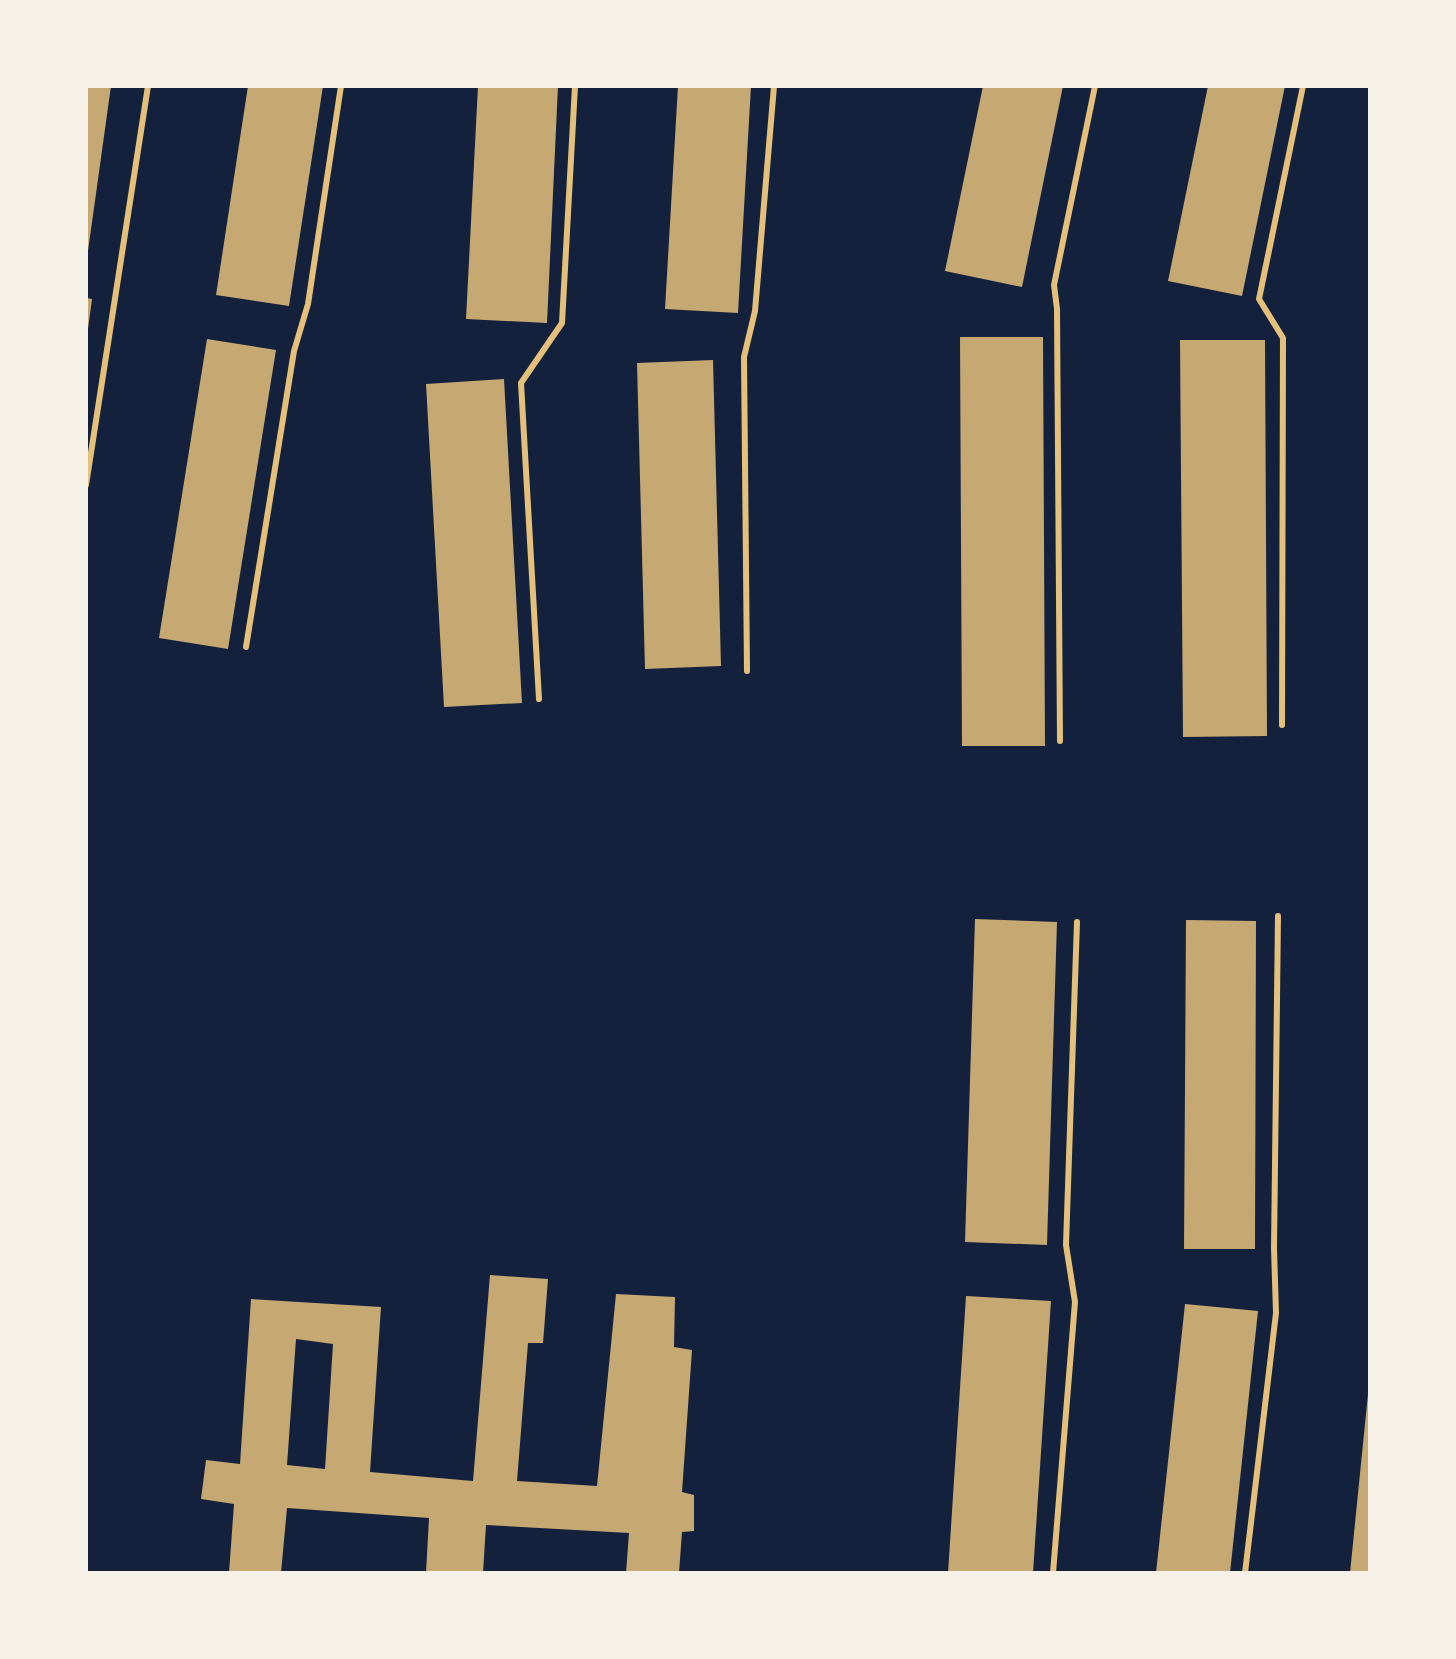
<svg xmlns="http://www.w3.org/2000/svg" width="1456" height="1659" font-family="'Source Serif 4',serif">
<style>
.building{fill:#c6a872;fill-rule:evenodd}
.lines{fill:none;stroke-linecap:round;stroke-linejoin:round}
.service{stroke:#e5c07b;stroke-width:6}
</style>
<rect width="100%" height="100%" fill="#14213d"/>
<path class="building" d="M86,86H111L88,251L86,250Z
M248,86H323L289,306L216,295Z
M478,86H558L547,323L466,319Z
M678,86H751L738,313L665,309Z
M983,86H1063L1022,287L945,271Z
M1208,86H1285L1242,296L1168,281Z
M86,298L92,299L88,329H86Z
M960,337H1043L1045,746H962Z
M207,339L276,350L228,649L159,638Z
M1180,340H1265L1267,736L1183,737Z
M713,360L721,666L645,669L637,363Z
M504,379L522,703L444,707L426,384Z
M975,919L1057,922L1047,1245L965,1242Z
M1186,920L1256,921L1255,1249H1184Z
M490,1275L548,1279L543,1343H528L517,1481L597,1486L616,1294L675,1297L674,1347L692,1350L682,1492L694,1495V1531L682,1532L679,1573H626L629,1533L486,1525L483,1573H426L429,1518L287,1508L281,1573H229L234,1504L201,1499L206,1460L240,1464L251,1299L381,1307L370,1472L473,1481ZM296,1339L333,1344L325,1469L287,1465Z
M966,1296L1051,1301L1033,1573H948Z
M1185,1304L1258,1311L1230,1573H1156Z
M1368,1394H1370V1573H1350Z"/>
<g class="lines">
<path class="service" d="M86,485L148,86
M246,647L294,351L308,304L341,86
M747,671L744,357L755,311L774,86
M539,699L521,383L562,323L575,86
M1282,725L1283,338L1259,299L1303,86
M1060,741L1057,309L1054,285L1095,86
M1053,1573L1075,1302L1066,1245L1077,922
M1245,1573L1276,1313L1274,1248L1278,916"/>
</g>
<rect width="1456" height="1659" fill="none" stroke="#f6f1e7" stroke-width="176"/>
</svg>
